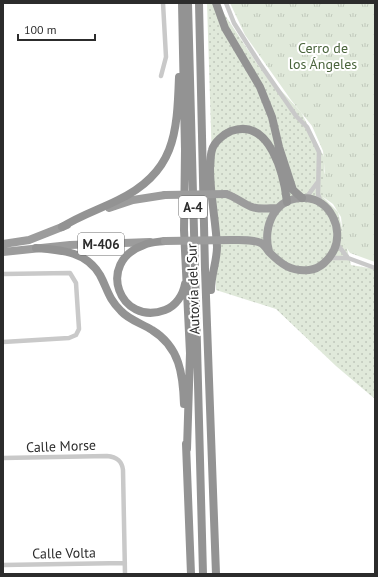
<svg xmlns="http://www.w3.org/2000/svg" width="378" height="577" font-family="'PT Sans',sans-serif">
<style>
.grass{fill:url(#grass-dots)}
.park{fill:url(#park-tufts)}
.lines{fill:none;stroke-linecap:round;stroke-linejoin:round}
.minor{stroke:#c9c9c9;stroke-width:4.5}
.trunk{stroke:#9c9c9c;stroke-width:8}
.motorway{stroke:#939393;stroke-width:8}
.trunk-bridge{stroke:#9c9c9c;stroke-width:8}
.labels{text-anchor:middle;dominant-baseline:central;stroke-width:4;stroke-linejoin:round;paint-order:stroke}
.shield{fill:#fff;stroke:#6b6b6b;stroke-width:1}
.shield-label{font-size:13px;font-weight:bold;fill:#2c2c2c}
.park-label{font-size:14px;fill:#4a643c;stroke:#fff}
.street-label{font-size:14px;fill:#2c2c2c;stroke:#fff}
</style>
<defs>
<pattern id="grass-dots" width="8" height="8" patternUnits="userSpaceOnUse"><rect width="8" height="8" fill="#e0e9da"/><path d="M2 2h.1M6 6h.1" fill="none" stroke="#c0c8bb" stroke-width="1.8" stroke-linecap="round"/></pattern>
<pattern id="park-tufts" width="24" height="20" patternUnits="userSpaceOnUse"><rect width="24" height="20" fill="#e0e9da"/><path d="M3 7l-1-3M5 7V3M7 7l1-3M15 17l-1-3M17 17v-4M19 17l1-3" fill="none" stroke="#c0c8bb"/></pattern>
</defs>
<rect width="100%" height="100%" fill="#fff"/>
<path class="grass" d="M207,3H217L260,68L301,112L325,159L323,197L338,212L351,265L375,269V399L336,366L276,309L216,290Z"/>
<path class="park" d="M230,3H375V262L350,253L344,244L341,217L333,204L323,197L322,182L325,171L323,151L312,126L291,100L245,35Z"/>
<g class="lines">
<path class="minor" d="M226,3L234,23L260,64L296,116L307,127L319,152L318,194L321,203
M161,76L166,57L163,3
M306,198L317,183
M337,244L348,258
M330,258H348L375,268
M3,274L70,273L76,283L79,329L76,335L69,338L3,342
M3,458L107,456C117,457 122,461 123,470L125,574
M3,565L125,563"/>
<path class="trunk" d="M226,194C236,197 243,204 252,207C260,210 269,208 278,208
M109,208L133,200L165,195
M231,240C240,240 252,239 261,243C264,245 267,249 269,252C281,264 291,272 309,270C320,269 329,260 334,250C344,229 330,199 305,198C275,196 262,227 269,251
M3,244L29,240L67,225
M3,252L70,245L150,242"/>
<path class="motorway" d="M182,3L185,150L184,230L190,353L187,449
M188,3L203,574
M199,3L205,269L216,574
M216,3L225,28L260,87L272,117L279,147L293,190L302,198
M62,227C81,215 98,210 118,200C175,173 177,134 179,77
M165,241C158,242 150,242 144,245C95,262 120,327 165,310C176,306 183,295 185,284
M36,248C61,250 86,251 100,275C108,290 108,298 121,311C129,320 143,324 152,330C180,347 183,375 184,404
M211,290C211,275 217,261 217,247C216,221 210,196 210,168C211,162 210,156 212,150C214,142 224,134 231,131C270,117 284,175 287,202
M186,444L191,574"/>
<path class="trunk-bridge" d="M165,195L226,194
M165,241L231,240"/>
</g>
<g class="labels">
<g class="shield">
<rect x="179" y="196" width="28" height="22" rx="3"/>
<rect x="78" y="233" width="46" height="22" rx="3"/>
</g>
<g class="shield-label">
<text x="193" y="207">A-4</text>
<text x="101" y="244">M-406</text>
</g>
<g class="park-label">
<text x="323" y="48">Cerro de<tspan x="323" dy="16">los Ángeles</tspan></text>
</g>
<g class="street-label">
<text transform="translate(193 289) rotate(-92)">Autovía del Sur</text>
<text transform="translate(61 446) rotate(-2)">Calle Morse</text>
<text transform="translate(64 553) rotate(-1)">Calle Volta</text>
</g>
</g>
<rect width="378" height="577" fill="none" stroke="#2c2c2c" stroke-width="8"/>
<path d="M18 34v6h77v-6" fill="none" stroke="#2c2c2c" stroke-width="2"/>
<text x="24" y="34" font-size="12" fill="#2c2c2c" stroke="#ffffff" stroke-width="3" paint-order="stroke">100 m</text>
</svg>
